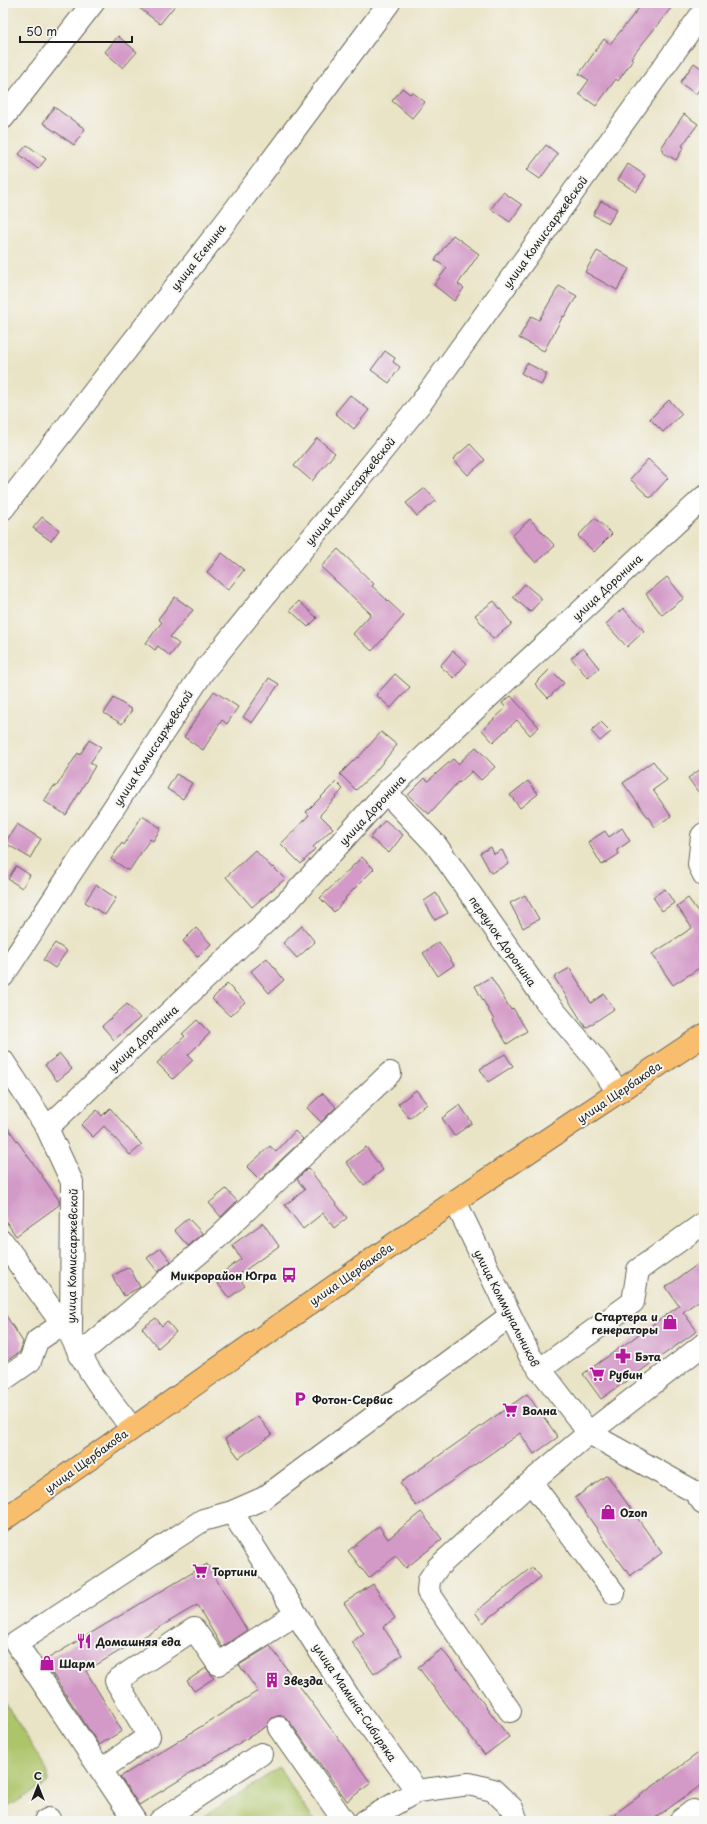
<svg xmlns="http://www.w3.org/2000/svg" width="707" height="1824" font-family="'Playpen Sans',sans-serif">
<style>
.green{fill:#adc56a;stroke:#647043}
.building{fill:#d399c7}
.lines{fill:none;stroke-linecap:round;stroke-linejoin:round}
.minor-casing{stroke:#646258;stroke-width:24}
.major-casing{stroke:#646258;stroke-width:24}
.minor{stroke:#fff;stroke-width:22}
.major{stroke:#f9be6d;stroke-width:22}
.labels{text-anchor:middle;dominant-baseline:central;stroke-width:4;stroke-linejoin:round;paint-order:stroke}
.street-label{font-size:11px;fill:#1c1c1c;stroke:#f6f6f2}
.poi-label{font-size:11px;font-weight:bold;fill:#1c1c1c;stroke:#f6f6f2;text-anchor:start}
</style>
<rect width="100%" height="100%" fill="#f6f6f2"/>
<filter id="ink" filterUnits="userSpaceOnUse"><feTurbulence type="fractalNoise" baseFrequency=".025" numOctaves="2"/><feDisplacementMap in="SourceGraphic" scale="8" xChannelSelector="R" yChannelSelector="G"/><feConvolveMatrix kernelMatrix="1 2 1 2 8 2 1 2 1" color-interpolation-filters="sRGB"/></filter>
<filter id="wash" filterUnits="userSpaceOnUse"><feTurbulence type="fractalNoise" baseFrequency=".012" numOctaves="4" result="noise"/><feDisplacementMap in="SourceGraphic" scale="16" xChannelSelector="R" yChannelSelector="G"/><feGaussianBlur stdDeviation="0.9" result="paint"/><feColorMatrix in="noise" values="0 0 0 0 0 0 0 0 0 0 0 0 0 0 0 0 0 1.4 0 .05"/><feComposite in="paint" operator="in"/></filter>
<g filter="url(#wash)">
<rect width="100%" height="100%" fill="#eae4c7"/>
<path class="green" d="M3,1699L48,1772V1782L46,1784L3,1810Z
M279,1768L314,1821H197Z"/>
<g id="blocks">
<path class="building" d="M133,3H177L160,24Z
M643,3H675L631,58L633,60L618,81L616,79L596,106L579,94L589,80L579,74L604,39L610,44Z
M118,36L137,52L123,68L105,52Z
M694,63L704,70V82L696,94L680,83Z
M402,88L410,94L412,92L425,102L412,118L392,101Z
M54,107L85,129L74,145L43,123Z
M684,114L698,124L682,146L684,147L676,160L663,153L664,150L661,148Z
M27,145L46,159L38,169L19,154Z
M546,145L558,154L540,179L527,170Z
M628,164L646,176L636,192L618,180Z
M503,192L522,205L510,222L491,209Z
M601,201L617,209L609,223L593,215Z
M453,235L479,254L458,284L464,288L454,301L434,285L447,268L435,260Z
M597,251L629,269L617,290L585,272Z
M559,286L577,296L564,317L563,316L544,351L519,338L531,316L539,320Z
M385,351L395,358L393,362L400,367L389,383L371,370Z
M527,363L547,374L541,385L521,373Z
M350,395L369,410L354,429L335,413Z
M669,400L682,414L663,432L650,419Z
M317,438L335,453L312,481L294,466Z
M470,444L485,460L468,475L453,459Z
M648,459L668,478L650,498L630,479Z
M425,488L436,501L417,516L406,503Z
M42,517L59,530L51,541L33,528Z
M595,518L612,534L594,552L578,536Z
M530,519L555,546L536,563L512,536Z
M338,549L374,584L372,586L404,616L372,651L353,634L371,614L321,567Z
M222,553L244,570L228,590L207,572Z
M667,577L684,598L662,615L646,594Z
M525,584L542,599L530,612L513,597Z
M175,597L193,610L170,637L179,644L170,656L158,646L155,650L146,643L162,622L158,619Z
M299,601L317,618L308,627L290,610Z
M494,601L512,624L493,639L475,615Z
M623,608L644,631L627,647L606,624Z
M583,648L599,668L588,678L571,658Z
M453,651L467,663L454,678L440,666Z
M550,669L564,683L548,698L535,684Z
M395,674L410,687L391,708L376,695Z
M269,678L279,684L252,723L243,717Z
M214,691L238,707L227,724L222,720L203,750L184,737Z
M511,696L539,727L530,735L517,720L493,742L482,730L506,708L502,703Z
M114,698L132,710L122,724L104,713Z
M601,722L611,732L600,741L591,731Z
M381,732L397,745L373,774L356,790L340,774L357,757L358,758Z
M89,740L101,747L90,763L95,766L66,815L44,801L54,786L56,787L78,753L80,755Z
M476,747L495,767L481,780L472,771L459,783L458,782L429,814L408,795L425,778L428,781L453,759L458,764Z
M653,761L667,780L653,790L671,816L655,827L623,783Z
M704,767V800L688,778Z
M176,774L192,783L183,799L167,789Z
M528,781L538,794L520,808L510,795Z
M336,782L343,789L320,815L333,828L313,847L315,849L301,864L281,844L309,815L306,812Z
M142,816L161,828L153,841L150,839L129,871L111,859L122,843L124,845Z
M385,820L403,835L389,853L370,838Z
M17,824L41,839L30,858L5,843Z
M622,828L630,841L617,850L619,854L602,865L588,842L605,831L609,837Z
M491,847L494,854L502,850L509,864L491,873L480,853Z
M255,850L272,868L273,867L285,879L252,907L226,877Z
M362,857L374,869L345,898L346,899L334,912L320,898Z
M16,866L30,875L22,888L8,879Z
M96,885L116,898L105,915L85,902Z
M665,889L674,903L662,911L653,897Z
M436,893L448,913L435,920L424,901Z
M525,895L539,919L523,928L510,903Z
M688,898L704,920V965L673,985L652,954L692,928L677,906Z
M302,926L315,942L297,958L283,943Z
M196,928L211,944L198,957L183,941Z
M439,942L454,965L438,976L423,953Z
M55,943L67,951L55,968L43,960Z
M267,958L284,980L269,993L251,971Z
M570,968L591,1003L604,994L614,1009L586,1028L554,977Z
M491,977L511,1010L513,1008L527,1031L507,1044L493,1021L494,1020L475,986Z
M227,984L245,1002L230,1016L212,999Z
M127,1004L140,1018L114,1040L102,1026Z
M197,1020L210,1033L188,1055L193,1060L173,1079L157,1063L185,1036L182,1034Z
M60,1054L72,1069L57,1081L45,1065Z
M505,1054L513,1066L488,1082L480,1069Z
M416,1090L427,1104L409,1118L398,1104Z
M323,1093L336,1107L321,1122L307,1108Z
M460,1105L472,1123L454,1136L442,1118Z
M110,1108L142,1145L130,1155L104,1126L93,1137L81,1125L97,1110L102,1116Z
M3,1121L59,1200V1205L16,1236L3,1217Z
M295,1131L303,1139L260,1180L247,1167L270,1146L276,1152Z
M366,1147L383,1170L364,1185L346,1162Z
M308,1168L347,1218L334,1228L323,1213L303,1229L285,1205L305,1190L297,1179Z
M226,1189L237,1201L221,1217L209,1203Z
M188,1218L203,1234L188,1246L174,1230Z
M263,1223L279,1246L237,1276L245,1286L229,1298L214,1279L241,1259L232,1245Z
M161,1248L171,1261L158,1272L147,1258Z
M704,1260V1297L683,1312L697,1331L601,1399L583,1374L679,1306L666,1287Z
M129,1267L140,1287L124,1296L112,1276Z
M3,1311L23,1342L20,1352L3,1363Z
M156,1318L162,1326L167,1321L176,1332L158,1348L142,1328Z
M527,1394L558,1437L534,1454L520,1433L416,1506L400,1483Z
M258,1416L272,1435L239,1458L225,1439Z
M607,1475L662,1553L630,1576L575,1498Z
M421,1512L442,1539L406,1568L396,1556L369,1578L348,1551L379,1526L388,1539Z
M207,1564L247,1630L222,1647L197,1605L86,1671L122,1731L99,1745L44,1661Z
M532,1567L541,1577L483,1623L475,1612Z
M373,1584L395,1618L383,1627L402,1655L374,1674L352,1642L364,1633L344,1603Z
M270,1646L371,1783L347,1801L289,1721L283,1715L278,1716L272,1718L267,1726L139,1805L120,1777L258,1691L239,1665Z
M442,1649L509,1737L485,1755L418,1667Z
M206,1668L214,1678L194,1691L187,1681Z
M704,1749V1783L651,1821H605Z"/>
</g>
</g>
<g filter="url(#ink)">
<use href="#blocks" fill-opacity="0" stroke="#646258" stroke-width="1"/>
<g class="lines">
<g class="minor-casing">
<path id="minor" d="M3,118L93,3
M3,509L228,219L389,3
M386,792L436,845L545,1000L597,1061L618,1092
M704,834L702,836L699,865L704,875
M3,976L203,672L421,403L704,11
M3,1061L47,1128L72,1182L71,1336C86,1370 109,1399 132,1428
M47,1128L291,898L386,792L704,497
M455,1201L530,1356L589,1433L695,1492L704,1504
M3,1242L71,1336
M79,1355L217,1238L390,1073
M539,1370L633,1302L638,1270L704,1223
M3,1380L30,1361L37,1341L62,1324
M531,1482L614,1593
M232,1512L352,1702L417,1791
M510,1711L428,1592L429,1580L438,1567L531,1482L589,1433L704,1344
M279,1728L344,1821
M101,1770L149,1736L116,1681L194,1629L218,1664L296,1614
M45,1821L49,1819L50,1821
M135,1821L16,1643L203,1520L232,1512L264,1498L510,1316
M160,1821L261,1754
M365,1821L417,1791L469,1784L493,1790L512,1808L517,1821
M680,1821L693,1811L700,1821"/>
</g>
<g class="major-casing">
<path id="major" d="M3,1520L455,1201L704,1035"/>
</g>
<use href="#minor" class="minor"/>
<use href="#major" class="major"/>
</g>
</g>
<defs>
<g id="bus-bare" transform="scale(1.2)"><path d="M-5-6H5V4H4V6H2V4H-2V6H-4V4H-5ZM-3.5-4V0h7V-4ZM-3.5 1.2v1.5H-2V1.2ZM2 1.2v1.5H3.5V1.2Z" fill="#b5179e" stroke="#f6f6f2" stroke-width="2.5" paint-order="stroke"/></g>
<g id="shop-bare" transform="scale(1.2)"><path d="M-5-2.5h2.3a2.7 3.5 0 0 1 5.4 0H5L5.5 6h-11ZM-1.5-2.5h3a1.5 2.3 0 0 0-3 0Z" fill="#b5179e" stroke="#f6f6f2" stroke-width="2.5" paint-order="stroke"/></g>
<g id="pharmacy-bare" transform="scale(1.2)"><path d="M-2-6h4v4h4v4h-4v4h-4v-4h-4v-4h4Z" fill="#b5179e" stroke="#f6f6f2" stroke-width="2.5" paint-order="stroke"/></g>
<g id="supermarket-bare" transform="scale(1.2)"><path d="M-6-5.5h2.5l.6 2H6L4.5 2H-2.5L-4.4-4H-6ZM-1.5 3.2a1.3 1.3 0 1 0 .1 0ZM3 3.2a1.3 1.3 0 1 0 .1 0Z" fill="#b5179e" stroke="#f6f6f2" stroke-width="2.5" paint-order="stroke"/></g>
<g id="parking-bare" transform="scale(1.2)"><path d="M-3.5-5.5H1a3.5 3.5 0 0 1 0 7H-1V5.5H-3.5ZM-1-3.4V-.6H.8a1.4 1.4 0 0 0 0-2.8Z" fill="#b5179e" stroke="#f6f6f2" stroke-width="2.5" paint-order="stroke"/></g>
<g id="restaurant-bare" transform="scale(1.2)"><path d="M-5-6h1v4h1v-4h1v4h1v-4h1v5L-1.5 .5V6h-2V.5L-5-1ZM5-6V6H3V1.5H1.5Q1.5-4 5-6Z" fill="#b5179e" stroke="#f6f6f2" stroke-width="2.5" paint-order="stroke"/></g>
<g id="building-bare" transform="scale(1.2)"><path d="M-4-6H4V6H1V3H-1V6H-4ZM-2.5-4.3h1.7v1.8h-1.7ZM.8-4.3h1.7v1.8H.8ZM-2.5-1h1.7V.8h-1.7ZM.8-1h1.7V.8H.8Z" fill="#b5179e" stroke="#f6f6f2" stroke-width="2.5" paint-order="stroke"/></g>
</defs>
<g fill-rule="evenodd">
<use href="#bus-bare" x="289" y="1275"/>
<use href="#shop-bare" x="670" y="1322"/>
<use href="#pharmacy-bare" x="623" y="1356"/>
<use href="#supermarket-bare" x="597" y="1374"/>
<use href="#parking-bare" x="300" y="1399"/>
<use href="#supermarket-bare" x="510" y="1410"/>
<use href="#shop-bare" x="608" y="1512"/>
<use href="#supermarket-bare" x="200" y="1571"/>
<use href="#restaurant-bare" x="84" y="1641"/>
<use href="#shop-bare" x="47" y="1663"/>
<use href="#building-bare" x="272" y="1680"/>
</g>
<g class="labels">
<g class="street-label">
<text transform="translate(545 232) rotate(-54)">улица Комиссаржевской</text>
<text transform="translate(198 257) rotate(-52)">улица Есенина</text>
<text transform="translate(350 491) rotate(-51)">улица Комиссаржевской</text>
<text transform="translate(607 587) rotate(-43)">улица Доронина</text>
<text transform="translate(153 748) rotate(-57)">улица Комиссаржевской</text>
<text transform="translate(372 810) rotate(-47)">улица Доронина</text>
<text transform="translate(503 941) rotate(55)">переулок Доронина</text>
<text transform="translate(143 1038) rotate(-43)">улица Доронина</text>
<text transform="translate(619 1092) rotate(-34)">улица Щербакова</text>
<text transform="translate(72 1256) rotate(-89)">улица Комиссаржевской</text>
<text transform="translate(351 1274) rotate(-35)">улица Щербакова</text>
<text transform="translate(507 1308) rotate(63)">улица Коммунальников</text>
<text transform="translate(86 1461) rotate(-36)">улица Щербакова</text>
<text transform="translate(355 1702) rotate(56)">улица Мамина-Сибиряка</text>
</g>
<g class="poi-label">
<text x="277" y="1275" text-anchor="end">Микрорайон Югра</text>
<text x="658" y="1316" text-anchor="end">Стартера и<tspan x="658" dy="13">генераторы</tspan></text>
<text x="635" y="1356">Бэта</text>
<text x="609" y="1374">Рубин</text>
<text x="312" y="1399">Фотон-Сервис</text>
<text x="522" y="1410">Волна</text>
<text x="620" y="1512">Ozon</text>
<text x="212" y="1571">Тортини</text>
<text x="96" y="1641">Домашняя еда</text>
<text x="59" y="1663">Шарм</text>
<text x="284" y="1680">Звезда</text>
</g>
</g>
<rect width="707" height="1824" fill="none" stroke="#f6f6f2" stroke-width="16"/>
<g transform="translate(38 1786)" stroke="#f6f6f2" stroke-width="3" paint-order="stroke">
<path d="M0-3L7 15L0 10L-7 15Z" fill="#1c1c1c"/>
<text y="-6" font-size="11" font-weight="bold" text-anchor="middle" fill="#1c1c1c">С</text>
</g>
<path d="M20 36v6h112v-6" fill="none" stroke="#1c1c1c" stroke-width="2"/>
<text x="26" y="36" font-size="12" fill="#1c1c1c" stroke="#f6f6f2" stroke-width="3" paint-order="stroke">50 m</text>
</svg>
